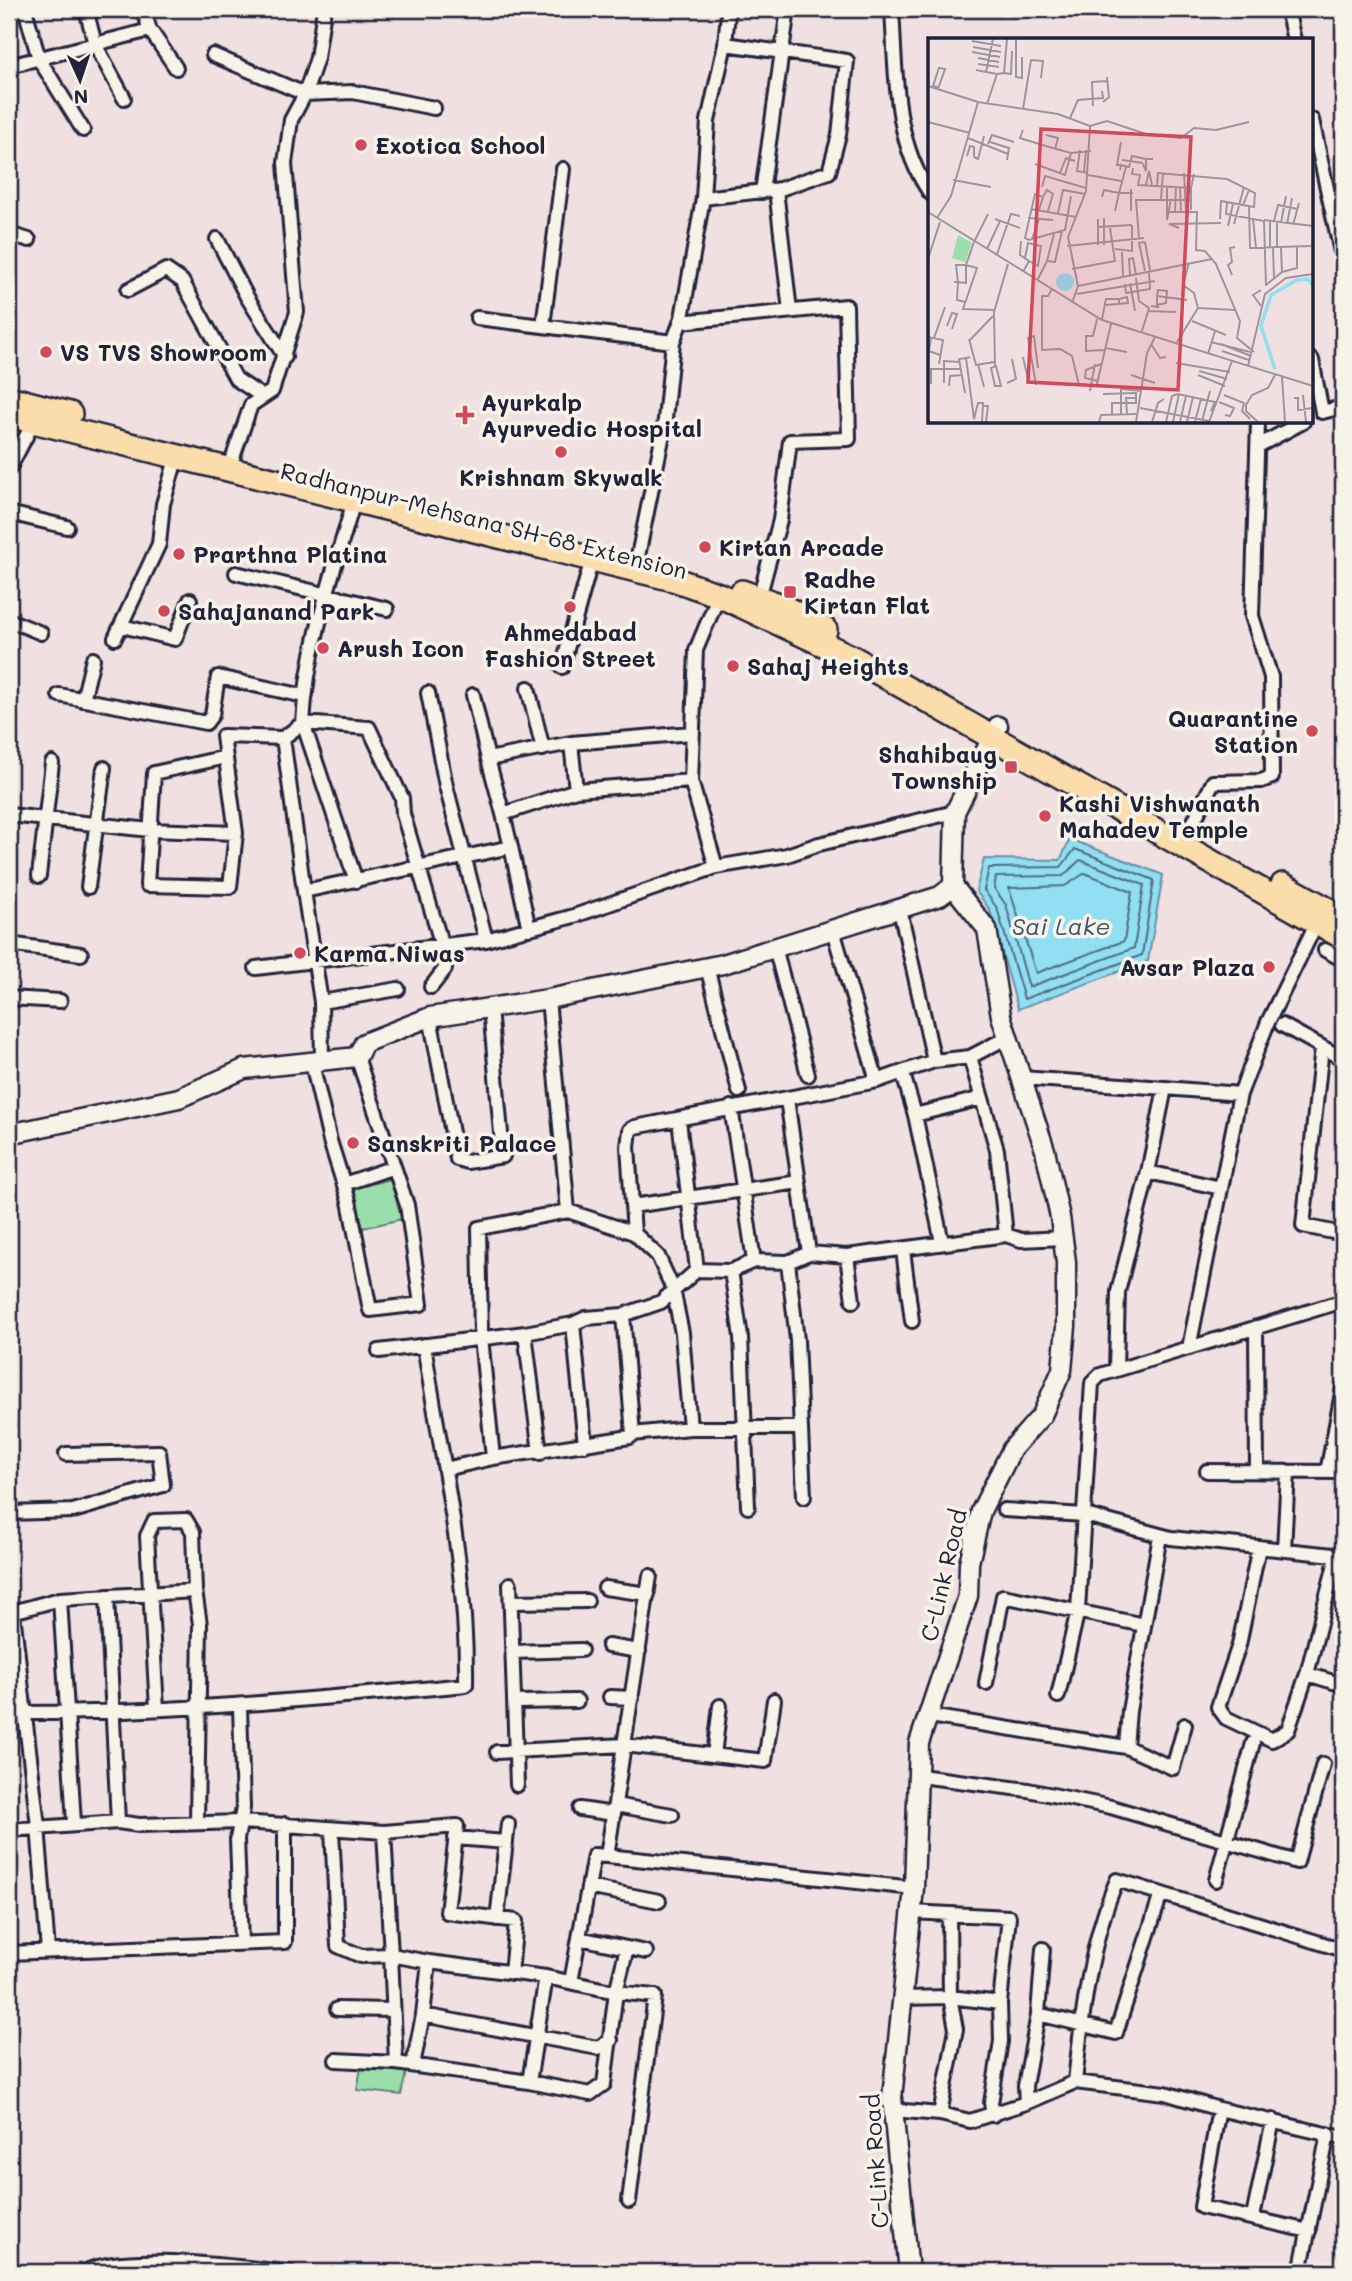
<svg xmlns="http://www.w3.org/2000/svg" width="1352" height="2281" font-family="Mali,sans-serif">
<style>
.green{fill:#9adfab;stroke:#5e8073;stroke-width:2}
.water{fill:#92def2;stroke:#6593a9;stroke-width:2}
.lines{fill:none;stroke-linecap:round;stroke-linejoin:round}
.shore{stroke:#4f6d84;stroke-width:2}
.street-casing{stroke:#22223b;stroke-width:18}
.secondary-casing{stroke:#22223b;stroke-width:23}
.highway-casing{stroke:#22223b;stroke-width:28}
.street{stroke:#f7f3e8;stroke-width:12}
.secondary{stroke:#f7f3e8;stroke-width:18}
.highway{stroke:#faddab;stroke-width:23}
.poi-dot{fill:#d1495b;stroke:#f7f3e8;stroke-width:2.5}
.labels{text-anchor:middle;dominant-baseline:central;stroke-width:7;stroke-linejoin:round;paint-order:stroke}
.poi-label{font-size:23px;font-weight:bold;fill:#22223b;stroke:#f7f3e8;text-anchor:start}
.street-label{font-size:23px;fill:#22223b;stroke:#f7f3e8}
.water-label{font-size:24px;font-style:italic;fill:#3e5169;stroke:#f7f3e8}
.inset-river{fill:none;stroke:#92def2;stroke-width:3.5}
.inset-road{fill:none;stroke:#9e949f;stroke-width:2}
.view{fill:#d1495b;fill-opacity:0.15;stroke:#d1495b;stroke-width:3.5}
.inset-edge{fill:none;stroke:#22223b;stroke-width:3.5}
</style>
<rect width="100%" height="100%" fill="#f1e0e2"/>
<filter id="ink" filterUnits="userSpaceOnUse"><feTurbulence type="fractalNoise" baseFrequency=".0143" numOctaves="2"/><feDisplacementMap in="SourceGraphic" scale="14" xChannelSelector="R" yChannelSelector="G"/><feConvolveMatrix kernelMatrix="1 2 1 2 8 2 1 2 1" color-interpolation-filters="sRGB"/></filter>
<g filter="url(#ink)">
<path class="green" d="M390,1179L402,1219L363,1228L353,1189Z
M361,2068L406,2072L401,2095L357,2090Z"/>
<path class="water" d="M1070,839L1163,875L1148,961L1018,1009L990,910L976,891L984,859L1060,860Z"/>
<g class="lines">
<path class="shore" d="M1075,849L1154,880L1142,955L1024,999L997,908L984,890L989,868L1061,867Z
M1080,860L1144,885L1134,948L1029,987L1006,905L994,888L996,877L1063,876Z
M1085,873L1132,892L1124,941L1036,973L1009,888L1065,886Z"/>
<g class="street-casing">
<path id="street" d="M25,9L39,59L83,130
M86,9L95,44L124,98
M143,9L150,30L176,68
M892,9C896,71 893,140 930,193
M1287,9L1294,40
M213,55L305,94L353,92L434,108
M17,64L150,30
M1312,120L1343,261
M776,190L790,311
M762,192L788,9
M703,198L780,189L829,172L839,135L847,61L725,44
M9,234L29,240
M217,239L247,297L285,357
M128,290L166,270L182,281L236,379L263,397
M477,318L673,342
M680,322L846,306L849,439L790,441L780,520L759,598
M543,326L563,169
M1312,360L1322,412L1343,407
M1258,446L1303,422
M9,469L34,421
M229,469L251,405L272,391L297,312L285,163L291,120L305,94L317,58L324,9
M354,501C333,573 307,647 303,723L369,728L402,798L403,814L442,946L445,969L431,987
M9,513L67,527
M638,556L664,429L673,342L682,318L703,198L708,121L725,44L728,13
M236,573L387,609
M9,620L41,633
M122,626L175,639L190,600
M115,638L159,544L163,504L177,456
M562,667L592,559
M528,688L543,749
M428,693L446,786L486,940
M59,695L206,723L212,715L218,677L304,696
M473,695L488,759
M83,700L93,659
M571,743L576,790L691,781L696,650L719,595
M226,757L154,773L147,885L230,887L236,833L223,736L283,738
M691,781L716,867
M576,790L503,814L488,759L571,743L692,733
M503,814L511,847
M9,815L150,830L236,833
M1182,846L1213,782L1261,781L1272,777L1271,677L1252,616L1258,422
M39,876L52,763
M88,887L104,768
M304,891L283,738L303,723L356,881
M900,910L934,1061
M833,930L877,1081
M9,944L81,954
M775,947L808,1075
M1325,950L1343,960
M707,967L739,1091
M256,968L486,940L574,916L716,867L787,855L819,844L955,812
M9,998L60,1001
M548,999L568,1211
M321,1002L398,989
M430,1017L457,1159L467,1162L503,1156L490,1008
M1282,1025L1322,1047
M970,1057L997,1150L1006,1235
M1343,1059L1322,1047L1303,1226L1343,1234
M322,1061L321,1002L304,891L511,847L529,929
M312,1063L330,1141L349,1201L370,1310L421,1304L407,1205L357,1057
M903,1074L915,1115L942,1242
M1021,1078L1165,1088
M787,1099L809,1253
M731,1107L754,1261
M915,1115L982,1098
M679,1120L697,1270
M1148,1172L1221,1188
M344,1184L394,1167
M632,1206L799,1182
M634,1233L628,1147L630,1130L635,1127L877,1081L934,1061L970,1057L1008,1037
M903,1250L912,1321
M847,1256L853,1301
M788,1262L797,1340L804,1497
M731,1271L741,1337L748,1507
M623,1315L633,1434
M573,1324L585,1445
M1256,1327L1257,1471
M525,1333L540,1453
M1189,1348L1240,1094
M379,1351L525,1333L573,1324L586,1318L623,1315L661,1302L697,1270L731,1271L754,1261L788,1262L809,1253L847,1256L1006,1235L1021,1240L1063,1238
M1116,1370L1118,1292L1148,1172L1165,1088L1240,1094L1268,1022L1317,922
M493,1458L481,1337L479,1228L568,1211L634,1233L658,1256L673,1289L682,1333L690,1428
M445,1469L493,1458L630,1437L633,1434L690,1428H800
M1207,1471L1343,1472
M1327,1472L1343,1388
M1004,1510L1085,1515L1171,1538L1343,1556
M9,1513L73,1511L163,1485L159,1452L66,1454
M1259,1547L1239,1645L1218,1707L1226,1718L1272,1740L1288,1730L1307,1674
M1284,1550L1288,1472
M1337,1556L1307,1674L1343,1685
M650,1576L624,1745L765,1761L774,1700
M510,1584L517,1785
M605,1588L648,1594
M107,1596L118,1822
M60,1599L74,1823
M511,1602L587,1601
M9,1613L60,1599L195,1591
M13,1613L38,1826L48,1951
M608,1646L639,1651
M513,1652L581,1650
M986,1683L1003,1596L1144,1625
M1058,1696L1078,1610L1092,1383L1100,1375L1343,1301
M610,1697L632,1698
M515,1702L577,1701
M240,1706L243,1808L237,1839L241,1943
M157,1709L147,1536L154,1521L186,1520L193,1532L195,1591L200,1624L197,1822
M9,1713C162,1714 314,1699 466,1685C468,1571 441,1457 424,1345
M929,1716L1126,1747L1129,1711L1160,1536
M1126,1747L1173,1768L1185,1725
M497,1752L624,1745L607,1856L594,1855L571,1982
M714,1755L720,1706
M920,1776L1028,1790L1111,1807L1297,1862L1323,1764
M615,1805L672,1815
M580,1809L614,1814
M9,1830L118,1822L139,1825L241,1822L384,1832L457,1826L447,1912L516,1921L511,1973
M332,1830L338,1946L361,1956L391,1955L384,1832
M455,1838L506,1842
M607,1856L914,1888
M1216,1880L1253,1743
M588,1887L659,1901
M911,1912L1009,1917L1000,2003L1001,2041L991,2103L993,2115
M497,1919L508,1824
M579,1938L646,1952
M9,1953L285,1942V1824
M429,1962L546,1977
M901,1998L950,1997L1000,2003
M337,2009L393,2010
M1038,2014L1116,2033L1161,1894
M336,2060L396,2063L391,1955L429,1962L423,2015
M396,2063L529,2082L546,1977L616,1992L627,1948
M413,2065L423,2015L598,2048L611,2040
M529,2082L590,2094L604,2084L616,1992L655,1996L629,2201
M1075,2082C1082,2015 1090,1942 1117,1880L1343,1950
M1026,2103L1025,2086L1038,2014L1043,1949
M1219,2109L1201,2207L1309,2231
M893,2110L940,2114L970,2121L1026,2103L1075,2082L1165,2093L1219,2109L1343,2138
M940,2114L956,2029L950,1997L949,1914
M1253,2217L1273,2120
M84,2272C125,2251 240,2268 289,2272
M1300,2272L1328,2134"/>
</g>
<g class="secondary-casing">
<path id="secondary" d="M9,1134L179,1098L244,1069L357,1057L364,1043L430,1017L548,999L723,964L940,896L953,886
M909,2272L892,2098L914,1888L919,1743L968,1596L969,1563L981,1511L1012,1449L1042,1415L1062,1370L1066,1326V1262L1060,1217L1045,1150L1001,1016L987,929L953,886L955,812L998,726"/>
</g>
<g class="highway-casing">
<path id="highway" d="M9,398L70,414
M9,415L673,579L719,595L853,658L1343,937
M742,592L782,606L825,630
M1283,885L1343,918"/>
</g>
<use href="#street" class="street"/>
<use href="#secondary" class="secondary"/>
<use href="#highway" class="highway"/>
</g>
</g>
<g class="poi-dot">
<circle cx="361" cy="145" r="7"/>
<circle cx="46" cy="352" r="7"/>
<path d="M461.5 404.5h7v7h7v7h-7v7h-7v-7h-7v-7h7z"/>
<circle cx="561" cy="452" r="7"/>
<circle cx="705" cy="547" r="7"/>
<circle cx="179" cy="554" r="7"/>
<rect x="783" y="585" width="14" height="14" rx="3.5"/>
<circle cx="570" cy="607" r="7"/>
<circle cx="164" cy="611" r="7"/>
<circle cx="323" cy="648" r="7"/>
<circle cx="733" cy="666" r="7"/>
<circle cx="1312" cy="731" r="7"/>
<rect x="1004" y="760" width="14" height="14" rx="3.5"/>
<circle cx="1045" cy="816" r="7"/>
<circle cx="300" cy="953" r="7"/>
<circle cx="1269" cy="967" r="7"/>
<circle cx="353" cy="1143" r="7"/>
</g>
<g class="labels">
<g class="poi-label">
<text x="375" y="145">Exotica School</text>
<text x="60" y="352">VS TVS Showroom</text>
<text x="481" y="402">Ayurkalp<tspan x="481" dy="26">Ayurvedic Hospital</tspan></text>
<text x="561" y="477" text-anchor="middle">Krishnam Skywalk</text>
<text x="719" y="547">Kirtan Arcade</text>
<text x="193" y="554">Prarthna Platina</text>
<text x="804" y="579">Radhe<tspan x="804" dy="26">Kirtan Flat</tspan></text>
<text x="178" y="611">Sahajanand Park</text>
<text x="570" y="632" text-anchor="middle">Ahmedabad<tspan x="570" dy="26">Fashion Street</tspan></text>
<text x="337" y="648">Arush Icon</text>
<text x="747" y="666">Sahaj Heights</text>
<text x="1298" y="718" text-anchor="end">Quarantine<tspan x="1298" dy="26">Station</tspan></text>
<text x="997" y="754" text-anchor="end">Shahibaug<tspan x="997" dy="26">Township</tspan></text>
<text x="1059" y="803">Kashi Vishwanath<tspan x="1059" dy="26">Mahadev Temple</tspan></text>
<text x="314" y="953">Karma Niwas</text>
<text x="1255" y="967" text-anchor="end">Avsar Plaza</text>
<text x="367" y="1143">Sanskriti Palace</text>
</g>
<g class="street-label">
<text transform="translate(484 520) rotate(14)">Radhanpur-Mehsana SH-68 Extension</text>
<text transform="translate(943 1575) rotate(-77)">C-Link Road</text>
<text transform="translate(875 2161) rotate(-94)">C-Link Road</text>
</g>
<g class="water-label">
<text x="1061" y="925">Sai Lake</text>
</g>
</g>
<g transform="translate(928 38)">
<rect width="385" height="385" fill="#f1e0e2"/>
<path d="M30,197L44,205L37,224L24,220Z" fill="#9adfab"/>
<path d="M128 244a9 9 0 1 1 18 0a9 9 0 1 1-18 0Z" fill="#92def2"/>
<path class="inset-river" d="M347,331L333,288L343,257L369,242L380,241L385,248"/>
<path class="inset-road" d="M88,1V39L94,40V19M44,3L73,8M45,9L73,14M44,14L72,19M50,20L71,24M50,26L71,29M48,32L69,36L59,66M58,34L65,1M76,35L83,36L84,13M69,36L76,35L79,1M0,48L50,64M10,51L17,31L11,30L5,48L10,49M175,64L181,59L179,39M165,68L164,44L179,43M95,71L103,22L115,23L113,40M142,80L150,62L175,60L174,53M0,84L42,95M162,88L179,83L218,96L253,100L266,90L288,92L321,84M95,92L92,100L121,109L143,115L163,113M118,97L130,100L127,111M40,100L80,116M62,104L81,110L79,122M193,104L189,127H193M60,106L64,97L86,104M152,112L149,133L160,135M39,118L42,108L46,109V119M46,119L50,121L56,98M194,122L215,125M107,126L137,137L143,115M215,126L218,133V121H225M198,129L191,155H205M205,130L204,136L212,137L210,147L263,150L266,136M192,132L193,127L201,129L204,118L218,121M156,134L158,112M132,135L138,120L147,123M256,135L258,173M160,137L193,143M25,142L63,149M218,147L221,133L224,147M229,148L230,135L299,141L327,155L326,169L315,167M114,149L117,138L158,150M239,149V182L243,161M252,149L253,174M263,150V172M115,159L119,152L125,156L120,173M174,159L176,152L191,155L187,173M233,161L235,135M299,165L298,176L336,183L338,248M321,169L322,210L383,208M103,171L148,179M111,172L115,159L107,156L97,200L101,202L137,192L143,158M203,173V151M0,174L174,282L385,348M238,174H269L268,212L277,213L288,226L312,283L309,300L326,314M247,174L248,149M130,175L135,152L157,156M9,180L23,158L50,64L130,76L162,88L158,153L140,199L150,248L144,265M100,180L125,182M176,180V207M67,181L92,190M170,181V207M292,181L293,163L315,167L321,152M325,181L328,210M336,182L385,188M346,183L350,167L369,171M353,185L358,158M306,186L316,149M359,186L364,160M365,187L371,165M300,188L305,166M170,189L204,187M251,190L241,186L293,185M211,200L208,162H263M104,201L111,181M47,202L60,176M93,203L92,217L101,223L95,234M46,204L38,227L49,230L35,271L66,272M217,204L222,232M139,208L216,200M342,210V183M345,210L346,240M349,210V185M59,211L72,183M187,211L204,213V187M194,214L195,238M69,216L83,176L92,178M97,220L100,205L113,208L110,228L101,223M0,221L12,184M119,223L126,196M144,231L187,223L182,190M217,233L211,205L217,204M354,234L369,230V209M202,237L201,221L205,220L208,237M304,237L300,227L304,224L302,210L307,209M208,240L211,263L221,270L214,293M110,241L119,223L127,224L134,193M26,244H30L38,245V227H28L30,244L29,262L37,264M202,245L207,273M197,246L198,255L222,251L221,233M338,247L354,234L353,210M150,248L284,221M124,251L120,258H114V312L132,311L144,318L151,347M333,252L325,257L333,268M149,256L227,243M229,258L259,262M178,267L200,265L199,259L191,261M223,268L230,269L229,267V258L230,252L239,253L238,265L229,267M270,270L307,272M220,273L248,274M169,281L165,298H158V313L177,312M174,281L178,261H191V266M264,283L298,297M19,288L24,275L29,276L24,291M0,299L15,302L11,326M3,300L1,313L12,317M6,300L17,269M41,301L48,327L66,324M42,302L65,278M249,304L270,270L266,255L255,247L261,225M283,304L322,314M223,306L232,320L238,319M293,306L323,318M177,310L199,314M294,313L321,322M280,316L287,293M42,319L38,320L46,381L50,365H55L54,384M95,319L100,341M248,325L302,334M50,326L56,349M68,328L73,348H67L63,330ZM320,328L337,256L358,240L385,236M67,329L66,274L80,226M271,333L299,341M203,337L227,345M270,337L297,348M354,339L357,384M170,343L157,340L158,332L173,326M16,345V323L32,324M79,345L88,341L84,321M3,346V331H33M169,346L183,286M108,347L100,300L106,298L110,330M21,348L22,338L34,337M162,353L167,326M37,355L31,321L38,320M175,356L208,355V365M296,357L316,365L314,373L322,381M375,357L378,384M366,360H370V372L385,370M291,364L306,370L302,378L297,377M55,368H60L58,384M212,370L281,383M184,376V365H209M193,376V351L214,353M199,376L198,360H209M274,383L282,353M171,384L173,377L208,376M208,384L219,315L227,299M224,384L230,365L236,361M238,384L244,358L250,356L287,364L283,373M245,384L251,356M252,384L258,358M259,384L265,359M267,384L273,361M281,384L304,323M330,384L318,373V367L324,357L340,350L347,337"/>
<path class="view" d="M113,91L263,99L250,352L100,344Z"/>
<rect width="385" height="385" class="inset-edge"/>
</g>
<rect width="1352" height="2281" fill="none" stroke="#f7f3e8" stroke-width="35"/>
<rect x="18" y="18" width="1317" height="2246" fill="none" stroke="#22223b" stroke-width="2.5" filter="url(#ink)"/>
<g transform="translate(80 80) rotate(177)" stroke="#f7f3e8" stroke-width="5" paint-order="stroke">
<path d="M0-5L12 26L0 18L-12 26Z" fill="#22223b"/>
<text y="-10" font-size="19" font-weight="bold" text-anchor="middle" fill="#22223b">N</text>
</g>
</svg>
